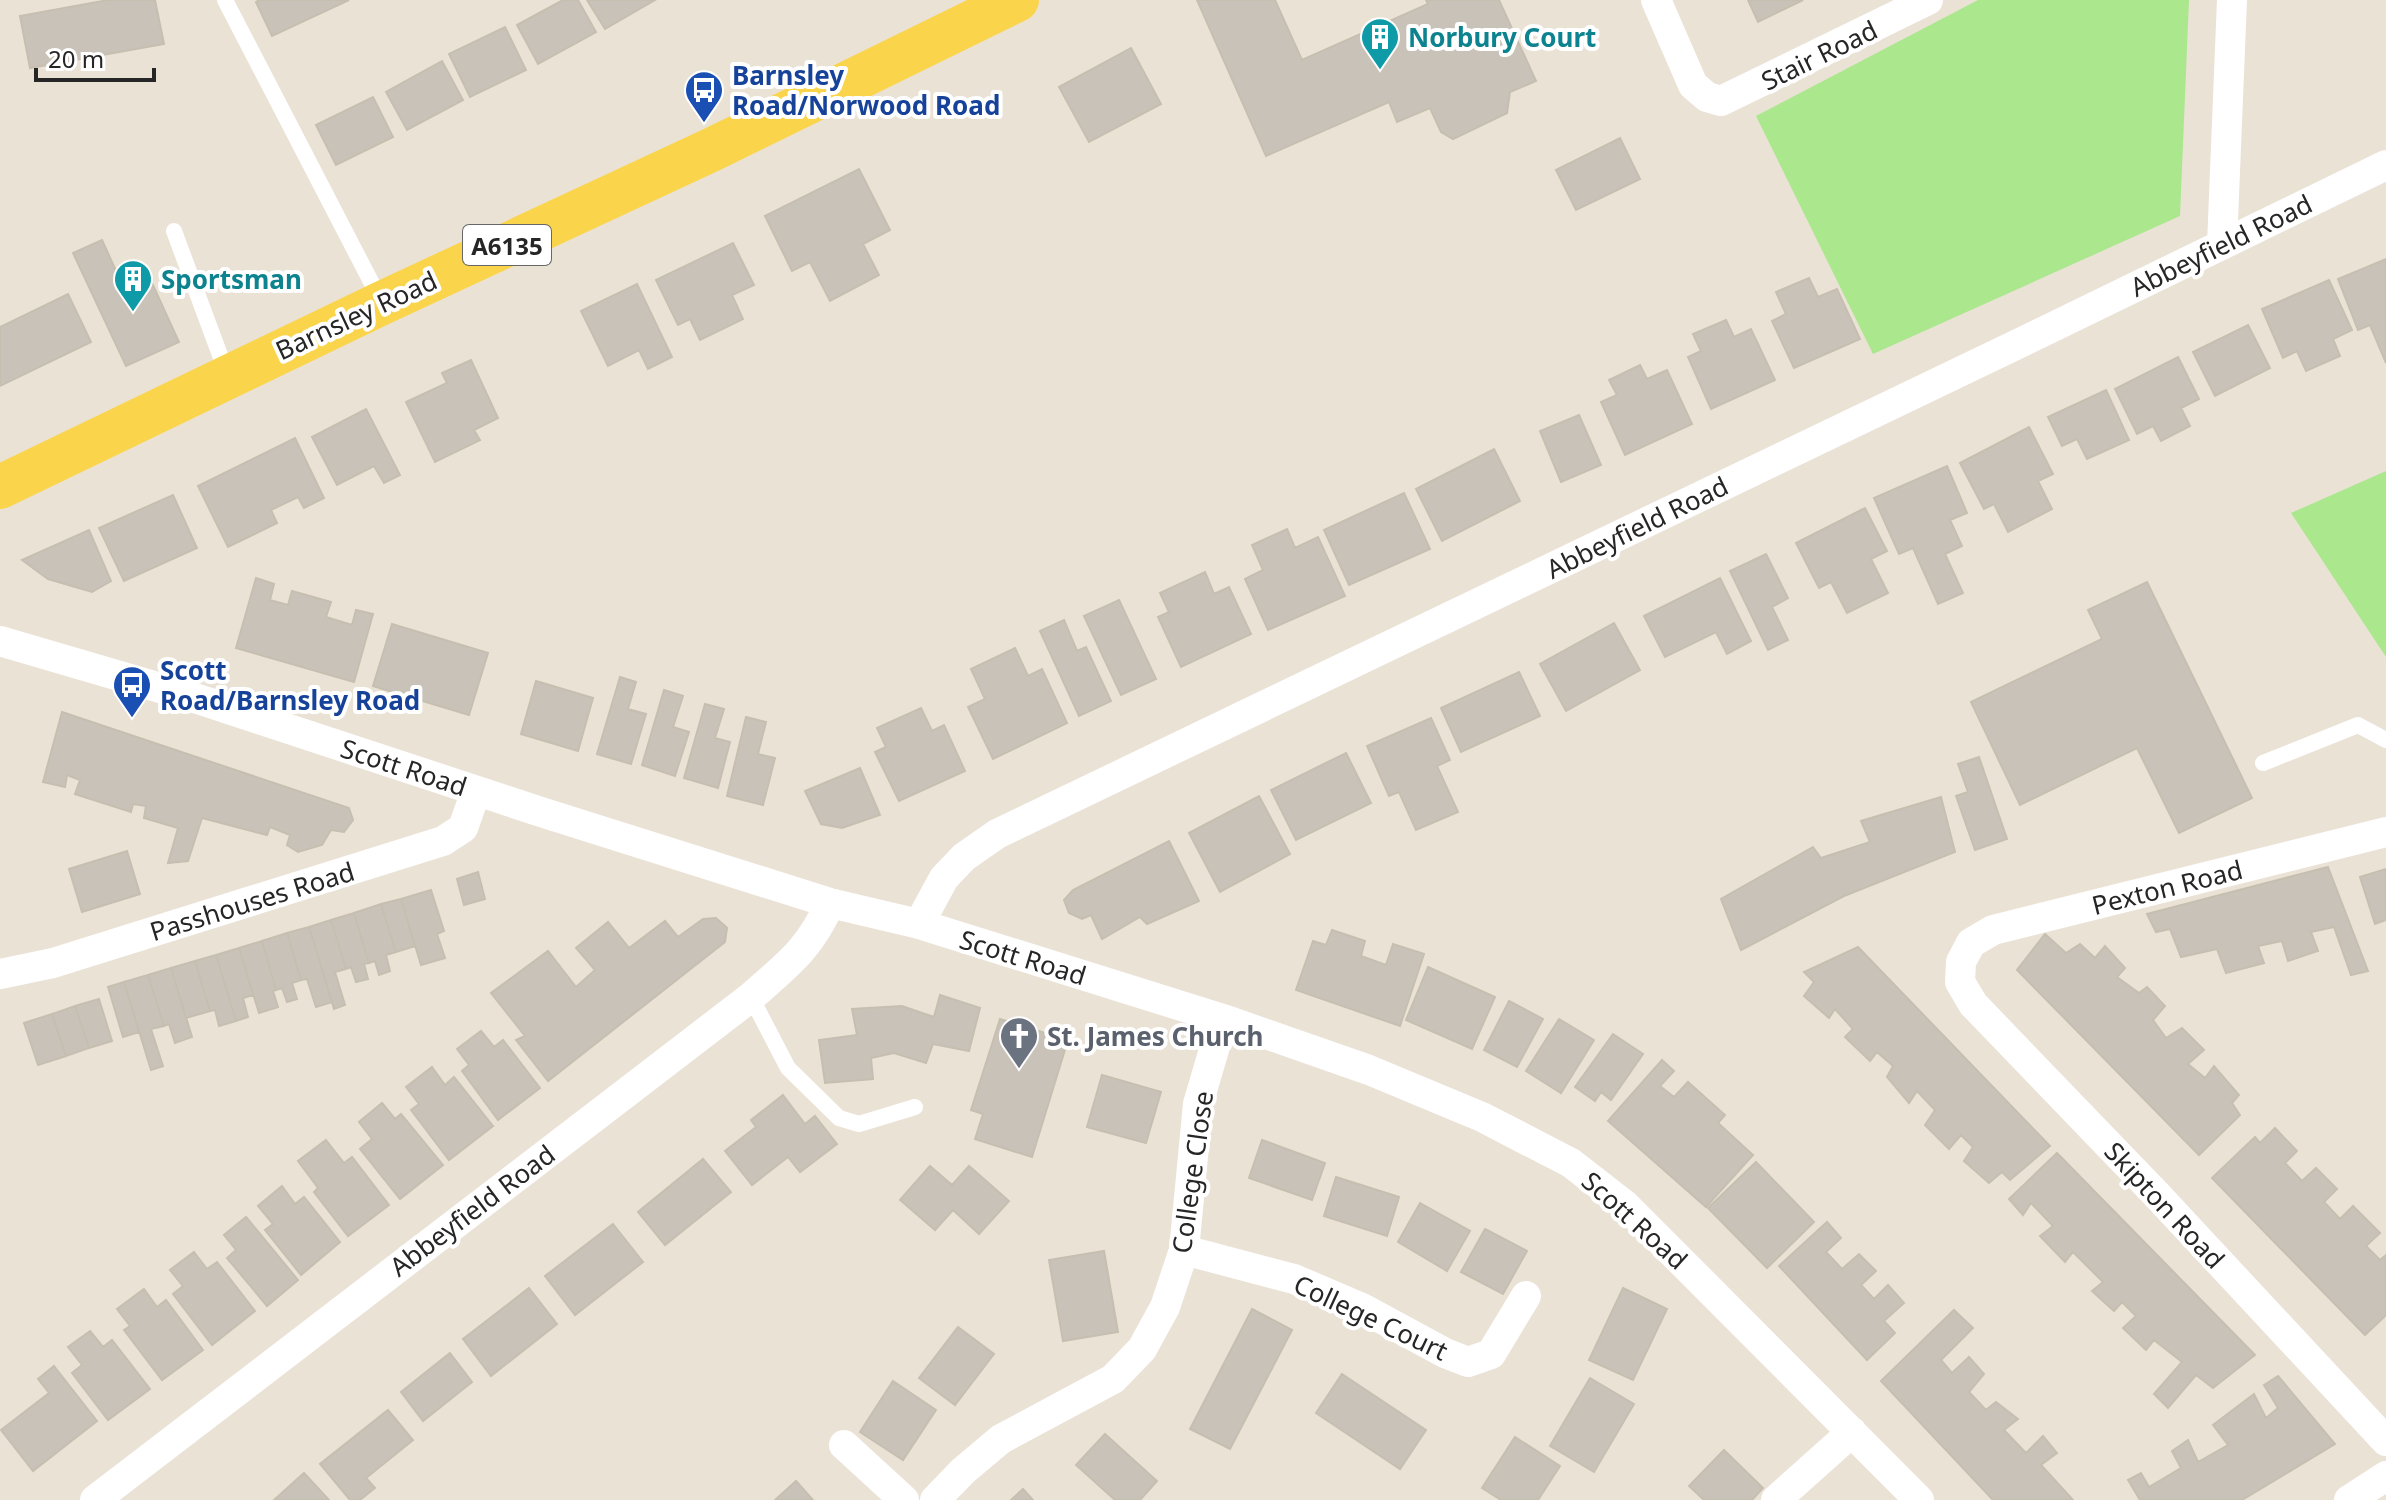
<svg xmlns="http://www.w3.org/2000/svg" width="2386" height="1500" font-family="'Noto Sans',sans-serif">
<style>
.green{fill:#aae78d}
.building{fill:#c9c2b9;stroke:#c6bfb0;stroke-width:2}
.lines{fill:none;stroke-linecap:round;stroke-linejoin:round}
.lane{stroke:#fff;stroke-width:16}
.street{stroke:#fff;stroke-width:30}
.primary{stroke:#fad54c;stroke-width:44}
.labels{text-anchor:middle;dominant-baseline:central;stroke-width:8;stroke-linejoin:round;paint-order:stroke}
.shield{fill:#fff;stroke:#676767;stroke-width:2}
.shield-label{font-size:24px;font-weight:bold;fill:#262626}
.culture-label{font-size:26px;font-weight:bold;fill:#0d838f;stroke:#fff;text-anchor:start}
.street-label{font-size:26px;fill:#262626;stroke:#fff}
.transit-label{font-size:26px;font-weight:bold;fill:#164399;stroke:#fff;text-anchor:start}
.worship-label{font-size:26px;font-weight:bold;fill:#5b616d;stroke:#fff;text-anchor:start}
</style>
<rect width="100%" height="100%" fill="#ebe2d6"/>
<path class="green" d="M1978,0H2189L2180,216L1873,354L1756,116Z
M2386,471V657L2291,513Z"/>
<path class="building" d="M108,0H155L164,44L30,68L20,16Z
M259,0H349L272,36L256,2Z
M563,0H578L596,32L538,64L517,25Z
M587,0H655L605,29Z
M1197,0H1275L1302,60L1428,4L1426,0H1499L1536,81L1510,92L1507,113L1453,139L1441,132L1430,108L1397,122L1389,102L1266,156Z
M1748,0H1803L1758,22Z
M505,27L526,70L470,97L449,54Z
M1131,48L1161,104L1089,142L1059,87Z
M442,61L463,100L407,130L386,92Z
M373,97L393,137L336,165L316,125Z
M1620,138L1640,179L1576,210L1556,170Z
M859,169L890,230L863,244L879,275L830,301L810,262L792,271L765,216Z
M102,240L122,284L147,272L179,342L126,366L73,253Z
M733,243L754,285L732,295L743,319L700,340L690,319L678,325L656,280Z
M2386,259V363L2370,325L2358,330L2338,279Z
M1809,278L1818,297L1837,289L1860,339L1794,368L1772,321L1786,314L1776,292Z
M2329,280L2352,330L2333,339L2340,356L2306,371L2297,351L2283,358L2262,309Z
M637,284L672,357L648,369L639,350L608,366L581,311Z
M68,294L91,342L0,386V327Z
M1726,320L1734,337L1751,329L1775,380L1711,409L1688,357L1701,351L1693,334Z
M2248,325L2270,368L2215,396L2193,352Z
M2178,357L2199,399L2181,408L2190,426L2161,441L2153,426L2137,434L2115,389Z
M471,360L498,418L474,430L480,440L435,462L406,402L447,383L442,373Z
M1640,365L1647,379L1667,370L1692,424L1625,455L1601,402L1617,395L1609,380Z
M2106,390L2129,440L2087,459L2077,439L2062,446L2048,417Z
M366,409L400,475L384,483L374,466L337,485L312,437Z
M1579,415L1601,465L1561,482L1540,431Z
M2029,427L2053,474L2038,481L2052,509L2008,532L1994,504L1984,509L1960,463Z
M295,438L324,498L304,508L298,497L271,510L277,523L228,547L198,486Z
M1494,449L1520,501L1442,541L1416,489Z
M1947,466L1967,513L1950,520L1962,546L1945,554L1963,593L1938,604L1913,548L1899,554L1874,498Z
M1404,493L1430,549L1349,585L1324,530Z
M173,495L197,548L124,581L99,528Z
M1865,508L1887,551L1871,559L1888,593L1847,613L1831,582L1819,588L1796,543Z
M1287,529L1295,548L1318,537L1345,596L1268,630L1245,579L1263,570L1252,545Z
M89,530L111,581L92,592L48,579L22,560Z
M1766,554L1788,598L1772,607L1788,640L1768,650L1730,571Z
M1205,572L1214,594L1229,587L1251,634L1181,667L1158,617L1169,612L1160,593Z
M256,578L274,584L270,600L288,605L292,591L331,602L326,617L352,625L356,610L373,614L354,682L236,648Z
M1720,578L1751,641L1727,654L1716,632L1665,657L1644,616Z
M2147,582L2252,798L2179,833L2137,748L2020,805L1971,702L2102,639L2088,610Z
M1119,600L1156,679L1121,695L1084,616Z
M1064,620L1077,651L1086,647L1111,701L1079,716L1040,631Z
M1614,623L1640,670L1566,711L1540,664Z
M392,624L488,653L469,715L373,686Z
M1015,648L1028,676L1042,669L1067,723L993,759L968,707L985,699L971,669Z
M1519,672L1540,716L1461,752L1441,708Z
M620,677L636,682L628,709L646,714L631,764L597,754Z
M536,681L593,698L578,751L521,734Z
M664,690L683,696L673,727L689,732L675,776L642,765Z
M705,704L724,709L715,738L730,742L718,788L684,778Z
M921,708L932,731L944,725L965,771L899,801L875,752L886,747L877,728Z
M62,712L349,808L353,820L344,832L331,830L322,845L298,852L287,845L290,835L270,827L267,835L202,818L188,861L168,863L178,828L144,818L146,806L133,804L131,812L75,794L80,780L67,775L65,787L43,782Z
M746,717L766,722L758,754L775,758L763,805L727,796Z
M1431,718L1450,760L1437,766L1458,812L1416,830L1399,792L1389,796L1367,746Z
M1346,753L1371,803L1296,840L1271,790Z
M1979,757L2007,839L1975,850L1956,796L1968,792L1958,764Z
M860,768L880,815L842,828L821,824L805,791Z
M1259,796L1290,854L1220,892L1189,833Z
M1941,797L1955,852L1844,896L1741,950L1721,899L1813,847L1821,858L1870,842L1861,821Z
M1169,841L1199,901L1147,924L1140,917L1102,939L1091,915L1082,919L1069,913L1064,900L1073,890Z
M127,851L140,894L82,912L69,869Z
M2328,867L2368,971L2351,975L2334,927L2311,932L2318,951L2288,961L2282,941L2258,946L2264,963L2226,973L2217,949L2181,957L2170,929L2156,932L2147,914Z
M2386,869V920L2375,924L2360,877Z
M478,872L485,899L464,905L457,879Z
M431,890L444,931L437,934L445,958L421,965L401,899Z
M401,899L415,946L396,952L381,904Z
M381,904L396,952L386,955L390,971L379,975L375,961L369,963L354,913Z
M354,913L369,963L364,964L368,979L356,982L351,967L346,969L331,920Z
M716,918L727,928L725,942L548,1081L516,1040L525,1036L491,993L548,951L576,987L595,970L576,948L608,922L629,948L665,921L678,937L703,919Z
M331,920L346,969L335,972L345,1005L334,1009L309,927Z
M309,927L332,1002L316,1007L307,979L301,980L287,933Z
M1332,930L1365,941L1361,956L1386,965L1393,944L1424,954L1400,1026L1296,990L1313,941L1326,945Z
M287,933L301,980L292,983L297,999L287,1002L282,988L276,990L262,941Z
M2045,934L2066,953L2080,944L2095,958L2105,946L2125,968L2117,977L2139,993L2147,987L2165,1006L2153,1020L2166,1038L2182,1028L2204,1050L2188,1064L2205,1078L2214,1066L2239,1095L2232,1103L2240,1115L2199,1155L2017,970Z
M262,941L276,990L273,991L278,1007L259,1013L239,948Z
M1858,947L2050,1146L2010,1180L2002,1172L1989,1183L1964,1161L1973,1147L1961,1135L1949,1149L1925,1125L1935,1110L1917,1091L1909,1103L1887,1077L1893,1066L1877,1052L1870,1061L1845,1037L1853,1029L1835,1009L1829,1018L1804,996L1814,982L1804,972Z
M239,948L253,995L243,998L248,1017L236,1021L216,955Z
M216,955L236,1021L219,1026L215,1010L210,1011L195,961Z
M195,961L210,1011L186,1018L171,968Z
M1428,967L1495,997L1472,1049L1406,1020Z
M171,968L192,1037L175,1043L169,1024L164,1026L148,975Z
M148,975L164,1026L151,1029L163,1066L151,1070L124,982Z
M124,982L139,1032L123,1037L108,987Z
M940,995L980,1008L969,1051L933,1044L926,1063L894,1053L871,1058L873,1079L825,1083L819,1040L857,1035L852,1009L902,1006L934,1017Z
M99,999L112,1041L89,1048L75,1006Z
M1509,1001L1543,1019L1517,1067L1484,1050Z
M75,1006L89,1048L66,1056L52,1014Z
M52,1014L66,1056L38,1065L24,1023Z
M1000,1019L1068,1040L1032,1157L975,1139L983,1114L971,1110Z
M1559,1019L1594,1040L1561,1093L1526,1071Z
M481,1031L494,1047L503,1040L540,1088L498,1120L462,1071L469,1065L457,1049Z
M1613,1034L1643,1054L1611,1100L1601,1092L1595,1101L1575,1087Z
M1662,1060L1674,1071L1660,1086L1674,1097L1688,1082L1725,1115L1718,1123L1753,1155L1706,1207L1608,1121Z
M432,1067L445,1085L454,1077L493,1126L449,1160L411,1110L419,1104L406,1087Z
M1102,1075L1161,1092L1146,1143L1087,1127Z
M783,1095L805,1124L815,1116L837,1144L800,1172L788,1157L752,1185L725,1151L756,1127L751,1120Z
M382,1103L395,1119L401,1114L443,1165L400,1199L360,1149L372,1139L359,1122Z
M2275,1128L2297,1151L2285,1163L2302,1181L2316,1168L2337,1189L2324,1202L2340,1219L2353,1206L2380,1233L2366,1246L2380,1260L2386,1255V1315L2365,1335L2212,1178L2255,1137L2260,1143Z
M326,1140L344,1163L352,1157L389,1205L348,1236L314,1192L318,1188L298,1161Z
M1262,1140L1325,1163L1312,1200L1249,1178Z
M2057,1153L2255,1355L2213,1388L2196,1375L2168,1408L2154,1394L2182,1362L2154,1340L2146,1350L2123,1328L2136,1316L2122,1302L2114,1311L2092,1291L2103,1282L2073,1252L2065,1262L2040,1236L2053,1226L2031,1203L2023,1215L2009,1199Z
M703,1159L731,1192L665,1245L638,1212Z
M1756,1162L1814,1222L1767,1268L1708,1208Z
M930,1166L952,1185L969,1166L1009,1201L979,1234L953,1210L935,1230L900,1200Z
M1336,1177L1399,1197L1387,1236L1324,1216Z
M282,1186L295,1204L304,1197L340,1242L301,1275L265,1230L273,1224L258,1206Z
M1420,1203L1470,1231L1447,1271L1398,1242Z
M246,1217L298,1280L267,1306L227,1258L236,1250L224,1235Z
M1827,1222L1841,1238L1826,1252L1842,1269L1859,1254L1876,1271L1861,1285L1874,1299L1888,1285L1904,1303L1884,1321L1895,1333L1867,1360L1779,1266Z
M613,1224L643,1262L575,1315L545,1276Z
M1485,1229L1527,1251L1503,1294L1461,1272Z
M1104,1251L1118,1332L1063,1341L1049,1260Z
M194,1252L207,1269L217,1262L255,1311L212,1345L173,1294L183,1286L170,1270Z
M529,1288L557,1324L491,1376L463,1339Z
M1623,1288L1667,1309L1633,1380L1589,1360Z
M144,1289L157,1307L166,1300L203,1350L162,1380L124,1330L130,1326L117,1309Z
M1252,1309L1292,1330L1230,1449L1190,1429Z
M1954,1310L1973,1328L1941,1360L1952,1373L1969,1357L1984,1374L1969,1392L1986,1410L1996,1402L2018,1419L2004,1430L2026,1453L2043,1436L2057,1453L2041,1465L2073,1500H1993L1881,1381Z
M958,1327L994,1354L955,1405L919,1378Z
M90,1331L103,1347L112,1340L150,1389L108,1420L72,1373L82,1365L68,1347Z
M450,1353L472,1382L423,1421L401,1392Z
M54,1366L97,1421L33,1471L1,1430L49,1393L38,1379Z
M1342,1374L1426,1430L1400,1469L1316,1413Z
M2278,1376L2335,1444L2242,1500H2140L2128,1480L2141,1473L2149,1487L2181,1468L2172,1451L2188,1440L2198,1462L2228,1445L2213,1425L2254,1394L2266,1418L2278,1408L2264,1385Z
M1590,1378L1634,1404L1594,1472L1550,1446Z
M893,1381L936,1410L903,1460L860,1432Z
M388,1410L413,1440L366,1478L375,1488L360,1500H350L320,1464Z
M1105,1434L1157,1481L1140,1500H1115L1076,1465Z
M1515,1437L1560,1466L1538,1500H1501L1482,1488Z
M1724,1450L1763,1488L1752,1500H1704L1689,1486Z
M304,1473L329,1500H274Z
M796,1481L813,1500H775Z
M1023,1489L1033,1500H1011Z"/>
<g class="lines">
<path class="lane" d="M225,0L381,301
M174,231L227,374
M2263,763L2358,725L2386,740
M751,997L788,1068L839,1118L859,1124L915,1107"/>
<path class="street" d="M1656,0L1693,85L1707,97L1721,101L1928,0
M2222,245L2232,0
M0,641L198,699L541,812L830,903L919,924L1223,1019L1369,1070L1482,1117L1571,1163L1625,1205L1919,1500
M2386,832L1993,930L1971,943L1961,962L1960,982L1973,1004L2156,1194L2386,1441
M919,924L944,878L964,857L997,834L2022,342L2386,165
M0,974L53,963L443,841L463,828L476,791
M1184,1250L1294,1279L1362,1308L1445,1353L1468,1362L1491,1354L1526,1296
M844,1445L904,1500
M95,1500L751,997C787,965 810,949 830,903
M935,1500L963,1471L1001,1439L1113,1379L1142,1349L1165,1307L1184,1250L1198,1104L1223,1019
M1776,1500L1852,1432
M2349,1500L2386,1476"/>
<path class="primary" d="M0,487L382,303L713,149L1017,0"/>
</g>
<defs>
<g id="building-pin" transform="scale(2)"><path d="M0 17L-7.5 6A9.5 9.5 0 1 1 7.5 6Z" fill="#0f9aa8" stroke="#fff"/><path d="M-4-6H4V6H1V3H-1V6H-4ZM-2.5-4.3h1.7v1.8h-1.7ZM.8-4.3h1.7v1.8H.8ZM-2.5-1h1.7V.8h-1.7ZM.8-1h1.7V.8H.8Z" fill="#fff"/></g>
<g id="bus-pin" transform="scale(2)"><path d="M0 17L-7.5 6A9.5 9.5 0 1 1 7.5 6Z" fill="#1a4fb4" stroke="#fff"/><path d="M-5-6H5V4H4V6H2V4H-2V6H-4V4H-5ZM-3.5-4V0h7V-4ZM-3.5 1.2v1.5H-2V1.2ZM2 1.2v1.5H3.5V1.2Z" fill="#fff"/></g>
<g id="church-pin" transform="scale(2)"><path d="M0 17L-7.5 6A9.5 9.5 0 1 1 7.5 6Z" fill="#6b7280" stroke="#fff"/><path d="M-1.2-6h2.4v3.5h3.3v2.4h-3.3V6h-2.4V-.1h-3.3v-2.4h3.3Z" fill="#fff"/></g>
</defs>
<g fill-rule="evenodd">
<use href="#building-pin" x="1380" y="37"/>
<use href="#bus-pin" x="704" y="90"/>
<use href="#building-pin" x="133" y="279"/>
<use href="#bus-pin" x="132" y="685"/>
<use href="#church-pin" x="1019" y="1036"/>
</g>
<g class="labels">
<rect class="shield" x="463" y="225" width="88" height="40" rx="6"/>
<g class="shield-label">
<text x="507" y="245">A6135</text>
</g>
<g class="culture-label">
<text x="1408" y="37">Norbury Court</text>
<text x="161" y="279">Sportsman</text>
</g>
<g class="street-label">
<text transform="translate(1819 55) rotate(-26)">Stair Road</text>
<text transform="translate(2221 245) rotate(-26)">Abbeyfield Road</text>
<text transform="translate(356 315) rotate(-25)">Barnsley Road</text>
<text transform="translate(1637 527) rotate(-26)">Abbeyfield Road</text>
<text transform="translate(404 767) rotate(18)">Scott Road</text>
<text transform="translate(2167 887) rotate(-14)">Pexton Road</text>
<text transform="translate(252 901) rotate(-17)">Passhouses Road</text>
<text transform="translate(1023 957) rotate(17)">Scott Road</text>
<text transform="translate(1192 1172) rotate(-82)">College Close</text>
<text transform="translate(2165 1205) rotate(47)">Skipton Road</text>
<text transform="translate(472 1210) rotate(-37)">Abbeyfield Road</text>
<text transform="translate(1635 1220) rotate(42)">Scott Road</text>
<text transform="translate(1371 1317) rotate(25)">College Court</text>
</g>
<g class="transit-label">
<text x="732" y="75">Barnsley<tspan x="732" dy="30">Road/Norwood Road</tspan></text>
<text x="160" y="670">Scott<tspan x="160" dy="30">Road/Barnsley Road</tspan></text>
</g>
<g class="worship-label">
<text x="1047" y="1036">St. James Church</text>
</g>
</g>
<path d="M36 68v12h118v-12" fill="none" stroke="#262626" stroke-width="4"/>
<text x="48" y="68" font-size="24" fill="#262626" stroke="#ffffff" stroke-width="6" paint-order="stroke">20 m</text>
</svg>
